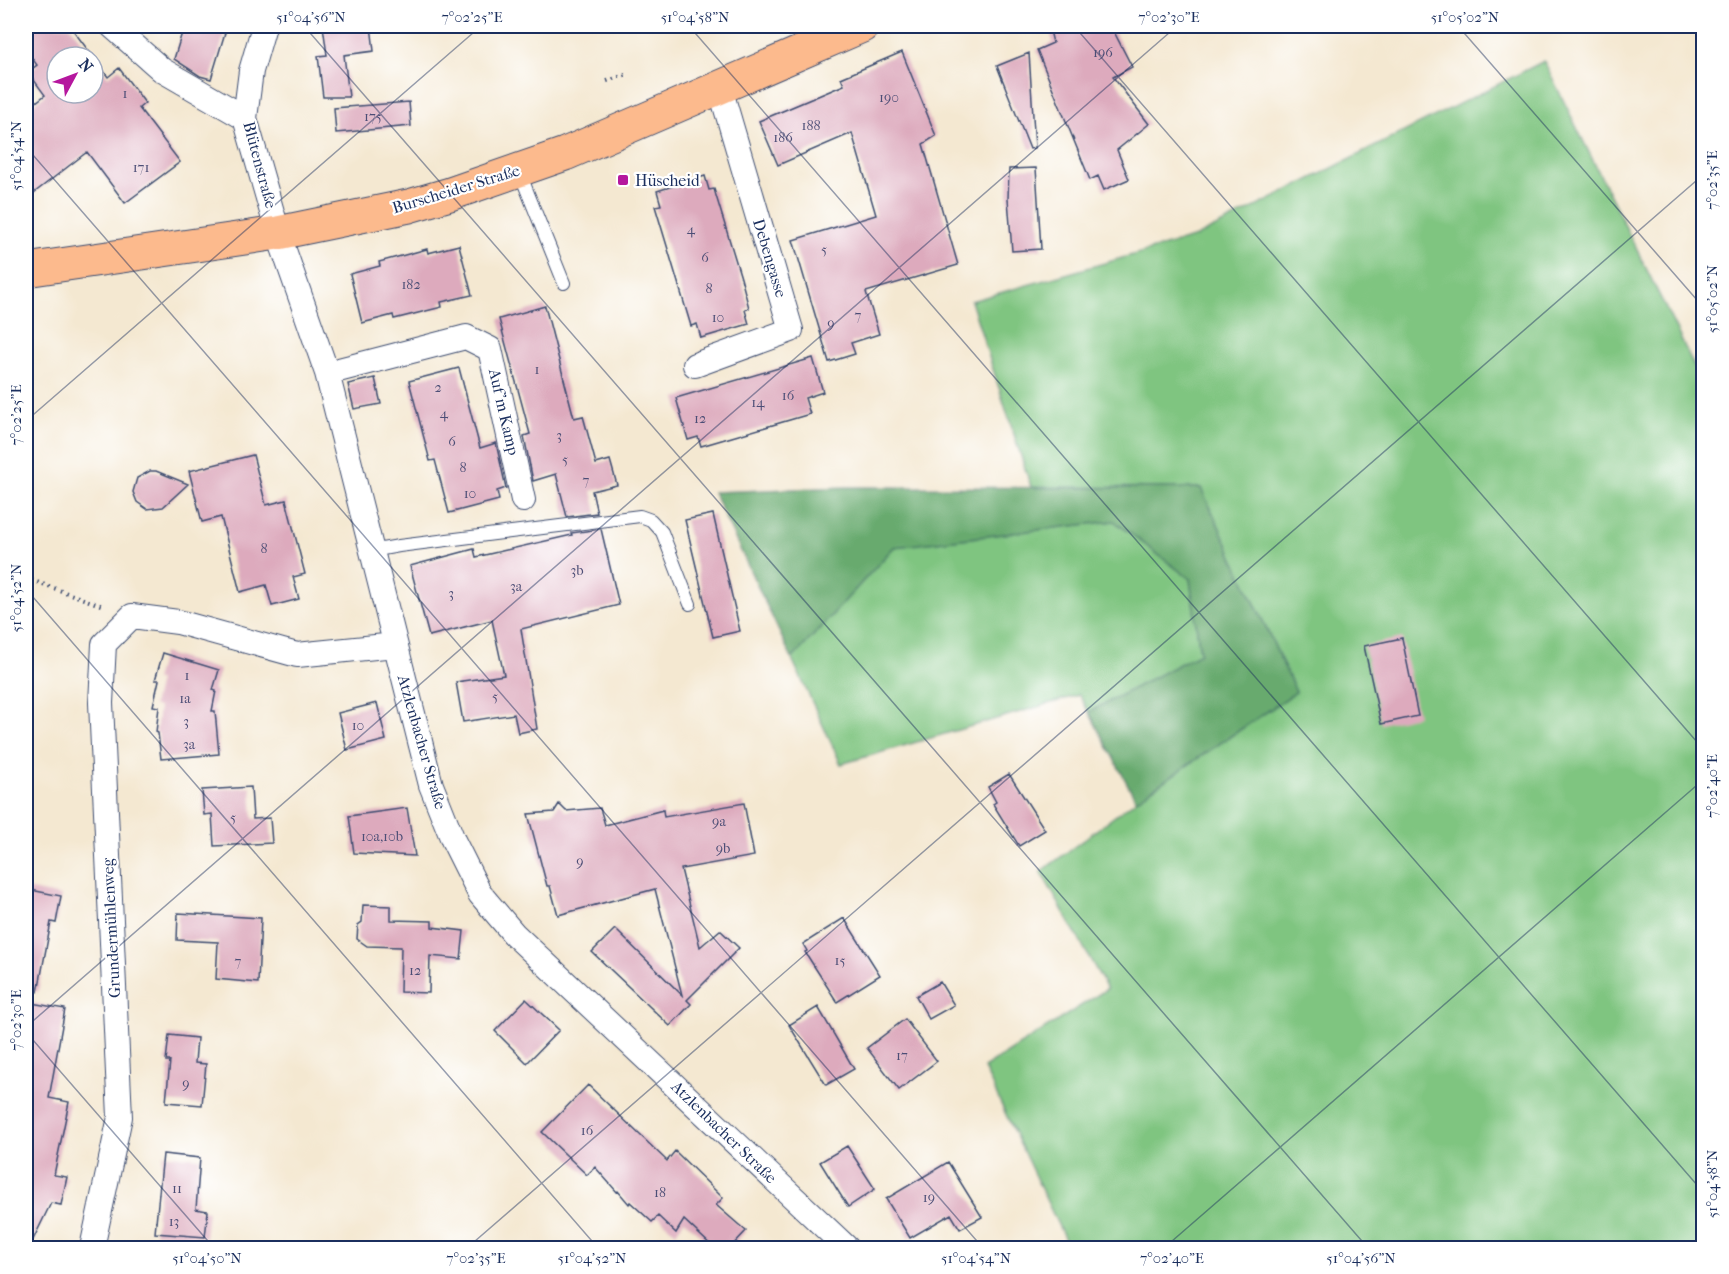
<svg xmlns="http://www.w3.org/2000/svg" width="1729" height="1274" font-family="'IM FELL French Canon',serif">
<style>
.green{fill:#7fc580;stroke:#4d7a6f;stroke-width:1.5}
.forest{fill:#67aa6e;stroke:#416c66;stroke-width:1.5}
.building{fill:#ddaabd;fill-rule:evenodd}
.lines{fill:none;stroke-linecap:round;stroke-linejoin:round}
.lane-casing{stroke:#3c4b6f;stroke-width:14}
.street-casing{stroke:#3c4b6f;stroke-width:26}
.primary-casing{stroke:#3c4b6f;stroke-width:35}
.path{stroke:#3c4b6f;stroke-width:4;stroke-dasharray:1.5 4.5;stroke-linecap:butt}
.lane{stroke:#fff;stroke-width:12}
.street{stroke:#fff;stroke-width:24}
.primary{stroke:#fcba8d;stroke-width:33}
.ticks{fill:none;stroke:#1b2f5e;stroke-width:1.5;stroke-opacity:0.45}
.poi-dot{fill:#b5179e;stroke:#fff;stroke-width:2}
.labels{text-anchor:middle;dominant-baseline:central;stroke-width:4.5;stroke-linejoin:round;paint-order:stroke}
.number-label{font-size:14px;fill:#4c4e76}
.street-label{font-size:16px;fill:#1b2f5e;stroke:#fff}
.poi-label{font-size:16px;fill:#1b2f5e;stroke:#fff;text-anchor:start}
.neatline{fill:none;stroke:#1b2f5e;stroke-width:2}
.ticks-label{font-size:15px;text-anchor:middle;fill:#1b2f5e}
</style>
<rect width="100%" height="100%" fill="#fff"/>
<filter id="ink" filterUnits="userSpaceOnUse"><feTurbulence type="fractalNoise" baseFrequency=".0167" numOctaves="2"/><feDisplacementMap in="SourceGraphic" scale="12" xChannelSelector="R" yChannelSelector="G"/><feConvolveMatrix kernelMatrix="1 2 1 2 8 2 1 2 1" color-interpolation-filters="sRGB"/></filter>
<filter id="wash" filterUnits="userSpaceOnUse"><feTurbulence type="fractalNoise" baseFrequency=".008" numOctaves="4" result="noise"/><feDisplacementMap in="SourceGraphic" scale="24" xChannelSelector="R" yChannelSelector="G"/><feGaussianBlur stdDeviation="1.35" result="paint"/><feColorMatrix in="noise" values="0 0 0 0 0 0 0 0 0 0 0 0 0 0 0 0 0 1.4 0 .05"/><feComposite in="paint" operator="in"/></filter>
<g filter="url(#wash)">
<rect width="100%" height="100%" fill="#f4e8d1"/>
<path class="green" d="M1544,61L1703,384V1248H1069L984,1068L1107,989L1041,872L1136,800L1296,692L1201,488L1031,487L971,301L1196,237Z
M1114,521L1190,579L1200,654L1089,712L1079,695L841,764L792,659L894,547Z"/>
<path class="forest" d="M848,487L1201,488L1296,692L1136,800L1089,712L1200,653L1190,579L1114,521L894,547L792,659L713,492Z"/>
<g id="blocks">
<path class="building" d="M26,26H70L108,77L119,68L145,103L139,108L180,162L125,203L87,152L26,199V110L45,95L28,72L37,65L26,50ZM57,57H93V93H57Z
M184,26H227L211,79L200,76L174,59Z
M323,26H371L374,51L344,55L349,97H323L318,56L327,55Z
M1049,26H1111L1132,67L1113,77L1149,124L1117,150L1129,179L1104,190L1098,176L1090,180L1037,50L1053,43Z
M902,52L936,136L923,144L958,265L866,292L879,334L851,343L855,354L829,362L793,240L876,215L852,133L778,165L759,121L844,85L841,78Z
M1029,53L1035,148L1030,149L997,66Z
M409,102L411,126L336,133L334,108Z
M1036,168L1041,249L1012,251L1008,199L1009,169Z
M705,176L709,190L714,189L741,278L749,308L745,310L749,324L701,338L697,324L691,326L655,206L661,205L657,191Z
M459,245L472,295L441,302L442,307L394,319L393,315L362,323L350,274L380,266L379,262L427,249L428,253Z
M545,306L574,418L583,416L596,464L610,460L617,485L592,491L597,513L567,517L556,474L533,481L524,436L530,434L499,319Z
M813,358L823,392L805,398L810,414L701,446L698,437L688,440L676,398Z
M459,368L480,448L496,443L506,488L497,491L499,500L449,513L435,460L430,461L409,381Z
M375,378L381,404L354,409L348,384Z
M253,455L266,505L286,500L305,574L293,577L299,599L272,606L266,585L240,592L221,517L202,522L189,471Z
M150,471H156L188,484L163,507L147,509L137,502L133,492L137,478Z
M713,514L740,631L713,637L685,520Z
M601,529L619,605L521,629L537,729L518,733L514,714L463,722L456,682L504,675L492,620L429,636L410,566L474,549L476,557L572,535L571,533Z
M1402,638L1418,716L1381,724L1364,646Z
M163,653L219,670L213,690L216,691L212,711H215L219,754L161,759L158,733L156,732L159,707L153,706L159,680H155Z
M377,703L386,740L347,750L338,713Z
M1009,774L1045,830L1019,846L993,804L996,802L988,787Z
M251,787L253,819L270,818L272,843L214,846L212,814L204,815L202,790Z
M744,803L754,856L681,869L700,947L720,930L739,948L687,1000L691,1004L670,1026L592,952L615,929L682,995L655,889L558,915L550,886H547L528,814L554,812L559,804L566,811L600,808L605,825L663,810L664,817Z
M407,808L415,856L354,853L349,816Z
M26,889L61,896L56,923L51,922L38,992L26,990Z
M363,905L391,906V920L432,921V927L464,931L461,959L430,956L429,993L400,992L401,947L367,946L357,939L358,925L362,922Z
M178,913L261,918L258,983L216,979L218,942L177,940Z
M844,918L880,975L837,1002L805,952L807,951L803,944Z
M940,982L954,1005L929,1019L916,996Z
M526,999L559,1030L527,1063L495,1031Z
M26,1002L65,1009L49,1098L69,1102L54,1175L67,1177L61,1205L51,1203L29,1248H26Z
M818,1007L854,1069L826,1085L789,1025Z
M905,1019L937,1061L899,1090L867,1048Z
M169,1035L197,1038L195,1063L206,1064L202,1105L166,1102L170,1061H166Z
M588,1085L667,1161L675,1151L723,1198L716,1205L746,1231L730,1248H714L684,1220L676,1233L658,1216L652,1222L630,1202L629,1204L618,1191L617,1192L595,1167L587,1175L542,1132Z
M847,1146L875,1189L848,1207L820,1162Z
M163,1154L200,1158L196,1209L208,1211L205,1237L155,1233Z
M948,1162L982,1217L960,1229L951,1214L910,1238L886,1199Z"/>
</g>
</g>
<g filter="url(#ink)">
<use href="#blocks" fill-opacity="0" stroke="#3c4b6f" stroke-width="1.5"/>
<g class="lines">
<g class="lane-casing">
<path id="lane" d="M519,171L564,283
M371,551L399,546L640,516L651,520L662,532L690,604"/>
</g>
<g class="street-casing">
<path id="street" d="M112,26L162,70L245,118
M264,26L251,71L245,118L278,233L327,373L431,785L453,840L480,894L514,934L847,1248
M695,365L791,330L720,88
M327,373L466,337L490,349L523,500
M92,1248L120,1117L101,703L104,644L132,616L178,622L297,655L395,645"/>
</g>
<g class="primary-casing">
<path id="primary" d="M26,270L278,233L409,206L450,194L565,154L862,26"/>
</g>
<path class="path" d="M607,81L628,74
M26,578L103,606"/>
<use href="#lane" class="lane"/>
<use href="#street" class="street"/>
<use href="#primary" class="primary"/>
</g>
</g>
<path class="ticks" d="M304,26L1368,1248M689,26L1704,1193M1074,26L1704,750M1458,26L1704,308M26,147L983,1248M26,421L481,26M26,589L598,1248M26,1027L1177,26M26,1032L214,1248M467,1248L1704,174M1164,1248L1704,779"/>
<rect class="poi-dot" x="617" y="174" width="12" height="12" rx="3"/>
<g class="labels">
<g class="number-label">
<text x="1103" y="52">196</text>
<text x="125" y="93">1</text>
<text x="889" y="97">190</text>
<text x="373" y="116">175</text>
<text x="811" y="125">188</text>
<text x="783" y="137">186</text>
<text x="141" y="167">171</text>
<text x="691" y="229">4</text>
<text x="824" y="249">5</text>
<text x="705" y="257">6</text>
<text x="411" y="284">182</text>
<text x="709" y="288">8</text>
<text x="858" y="315">7</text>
<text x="718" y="317">10</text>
<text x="831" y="323">9</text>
<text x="537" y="369">1</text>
<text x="438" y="387">2</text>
<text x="788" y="395">16</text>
<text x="758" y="402">14</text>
<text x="444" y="413">4</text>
<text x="700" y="418">12</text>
<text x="559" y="435">3</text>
<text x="452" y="441">6</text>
<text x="565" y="459">5</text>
<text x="463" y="467">8</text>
<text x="586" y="480">7</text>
<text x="470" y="493">10</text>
<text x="264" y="548">8</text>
<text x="577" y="570">3b</text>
<text x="516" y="586">3a</text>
<text x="451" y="593">3</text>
<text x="187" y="675">1</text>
<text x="495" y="696">5</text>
<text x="185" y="698">1a</text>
<text x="186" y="721">3</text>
<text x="358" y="725">10</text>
<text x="189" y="744">3a</text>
<text x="233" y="817">5</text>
<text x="719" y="821">9a</text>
<text x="382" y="836">10a,10b</text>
<text x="723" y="848">9b</text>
<text x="580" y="861">9</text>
<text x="840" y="960">15</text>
<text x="238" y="961">7</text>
<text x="415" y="970">12</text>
<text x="902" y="1055">17</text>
<text x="186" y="1083">9</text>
<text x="587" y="1130">16</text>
<text x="177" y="1188">11</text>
<text x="660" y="1192">18</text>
<text x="929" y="1197">19</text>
<text x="174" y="1221">13</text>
</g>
<g class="street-label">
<text transform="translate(260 165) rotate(75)">Blütenstraße</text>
<text transform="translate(456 189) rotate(-17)">Burscheider Straße</text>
<text transform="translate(770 258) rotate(73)">Debengasse</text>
<text transform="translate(504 412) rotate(77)">Auf'm Kamp</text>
<text transform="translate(422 742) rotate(74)">Atzlenbacher Straße</text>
<text transform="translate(111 928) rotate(-93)">Grundermühlenweg</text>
<text transform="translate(724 1132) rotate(44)">Atzlenbacher Straße</text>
</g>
<g class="poi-label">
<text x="635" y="180">Hüscheid</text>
</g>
</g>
<rect width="1729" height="1274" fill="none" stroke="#fff" stroke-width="66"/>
<g transform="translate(75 75) rotate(49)"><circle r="28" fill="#ffffff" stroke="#a4acbf" stroke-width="1.5"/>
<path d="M0-4.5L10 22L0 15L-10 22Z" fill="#b5179e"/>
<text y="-9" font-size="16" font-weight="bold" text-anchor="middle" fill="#1b2f5e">N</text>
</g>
<rect x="33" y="33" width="1663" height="1208" class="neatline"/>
<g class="ticks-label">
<text x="311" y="22">51°04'56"N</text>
<text x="472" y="22">7°02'25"E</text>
<text x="695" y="22">51°04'58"N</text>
<text x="1169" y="22">7°02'30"E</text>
<text x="1465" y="22">51°05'02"N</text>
<text transform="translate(16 156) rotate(-90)" y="5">51°04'54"N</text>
<text transform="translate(1712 180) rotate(-90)" y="5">7°02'35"E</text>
<text transform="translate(1712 299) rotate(-90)" y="5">51°05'02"N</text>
<text transform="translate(16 415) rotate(-90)" y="5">7°02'25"E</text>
<text transform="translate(16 598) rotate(-90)" y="5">51°04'52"N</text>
<text transform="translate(1712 786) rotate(-90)" y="5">7°02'40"E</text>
<text transform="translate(16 1020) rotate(-90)" y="5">7°02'30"E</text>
<text transform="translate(1712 1184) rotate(-90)" y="5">51°04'58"N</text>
<text x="207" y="1263">51°04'50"N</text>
<text x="476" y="1263">7°02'35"E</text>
<text x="592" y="1263">51°04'52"N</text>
<text x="976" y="1263">51°04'54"N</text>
<text x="1172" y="1263">7°02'40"E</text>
<text x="1361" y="1263">51°04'56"N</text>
</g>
</svg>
